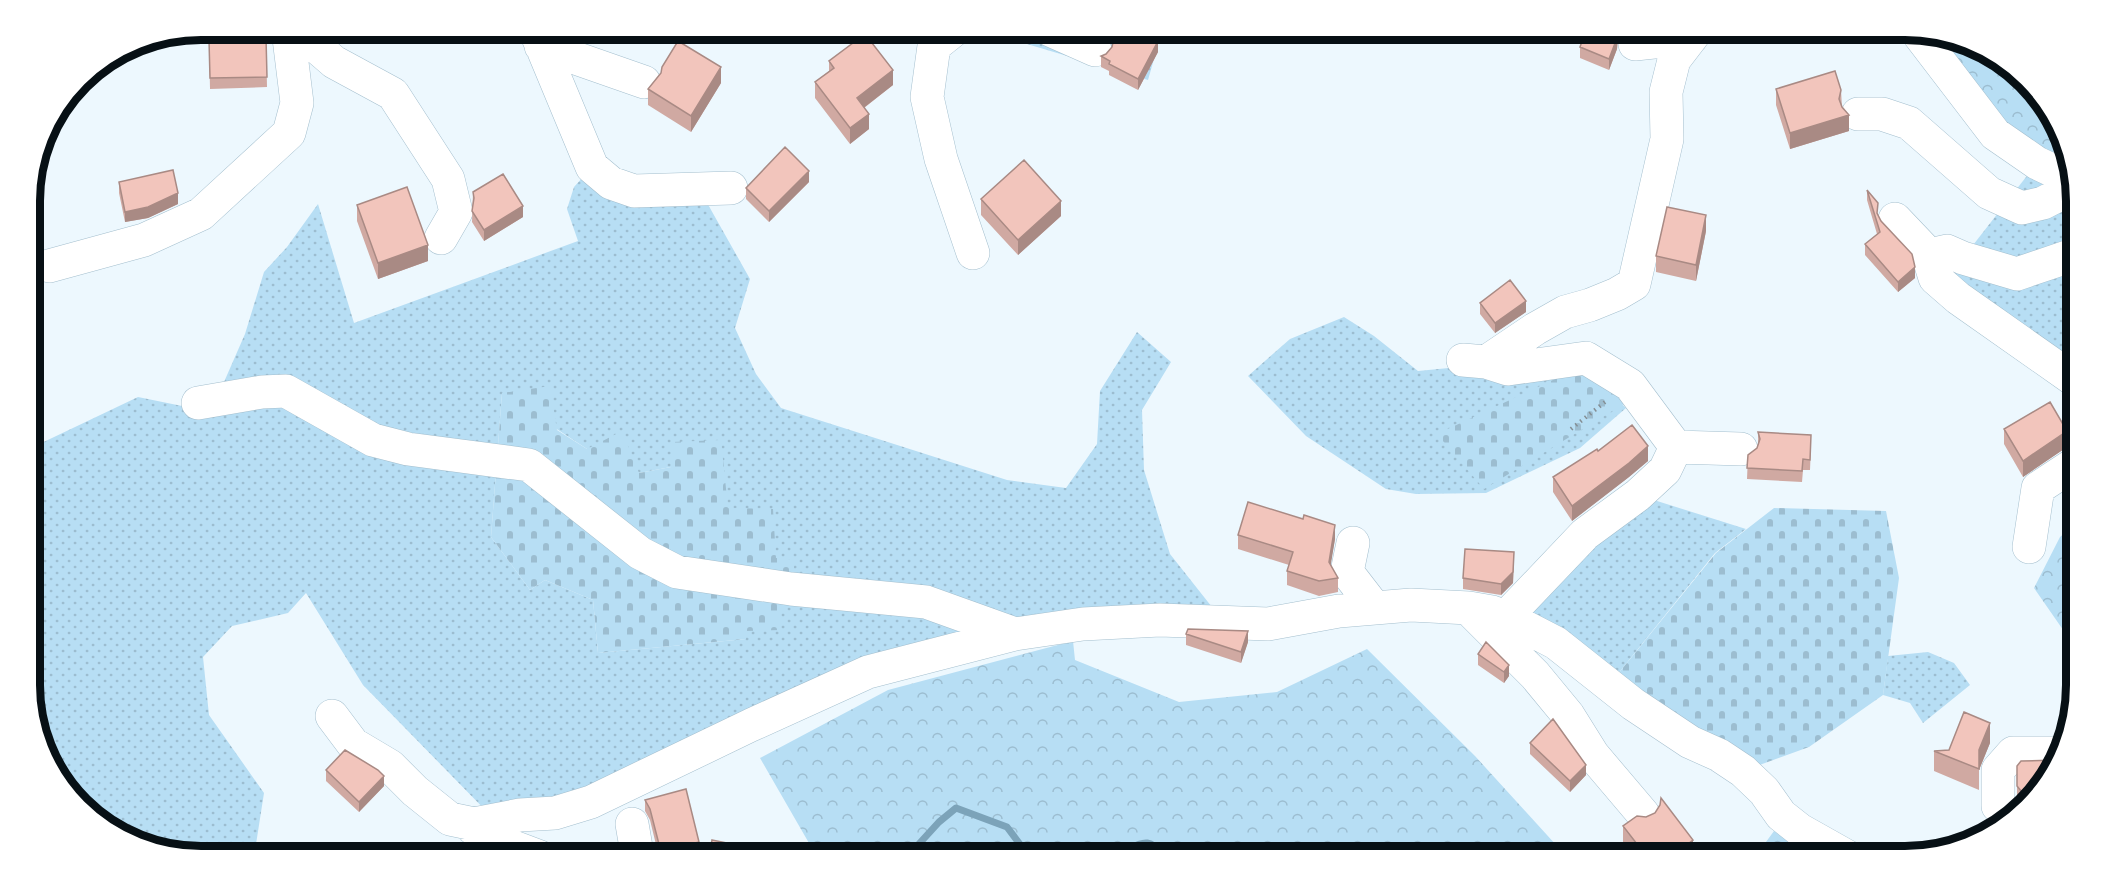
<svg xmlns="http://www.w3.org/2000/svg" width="2107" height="887" font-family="'Libre Baskerville',serif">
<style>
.green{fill:url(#green-dots);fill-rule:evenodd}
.forest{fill:url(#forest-crowns)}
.cemetery{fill:url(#cemetery-stones)}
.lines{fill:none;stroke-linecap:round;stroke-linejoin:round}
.stream{stroke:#7ca3b9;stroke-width:7}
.minor-casing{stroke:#a4bfce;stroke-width:34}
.path{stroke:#848e94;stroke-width:4;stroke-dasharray:1.5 4.5;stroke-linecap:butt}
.minor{stroke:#fff;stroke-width:33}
.wall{fill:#d0a9a2}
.shaded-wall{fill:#a98a84}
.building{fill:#f2c5bc;stroke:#a98a84;stroke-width:1.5}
.rim{fill:none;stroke:#071015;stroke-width:8}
</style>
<defs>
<pattern id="green-dots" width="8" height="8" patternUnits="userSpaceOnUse" patternTransform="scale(1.5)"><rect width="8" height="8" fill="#b7def4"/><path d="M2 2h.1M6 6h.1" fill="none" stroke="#9cbdd0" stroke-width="1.8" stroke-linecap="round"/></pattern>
<pattern id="forest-crowns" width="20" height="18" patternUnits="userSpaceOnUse" patternTransform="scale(1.5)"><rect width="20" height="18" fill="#b7def4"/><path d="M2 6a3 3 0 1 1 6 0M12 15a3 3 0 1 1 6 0" fill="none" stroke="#9cbdd0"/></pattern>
<pattern id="cemetery-stones" width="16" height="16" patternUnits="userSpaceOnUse" patternTransform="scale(1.5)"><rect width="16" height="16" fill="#b7def4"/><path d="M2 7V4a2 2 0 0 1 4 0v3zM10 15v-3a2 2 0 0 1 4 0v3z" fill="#9cbdd0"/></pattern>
</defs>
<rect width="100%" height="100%" fill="#edf8fe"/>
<path class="green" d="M996,30H1099L1158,45L1148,80L997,35Z
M1963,41L1971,43L2041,97L2047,110L2042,108L1980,53Z
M2037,163L2075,181L2076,381L1958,298L1938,253L1963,258Z
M592,167L706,201L750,279L735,328L756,374L781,408L1007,480L1066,488L1097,444L1100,391L1137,332L1171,362L1142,410L1144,470L1170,554L1223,621L1015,634L695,752L494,819L363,685L306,593L288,613L232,626L203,657L209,715L264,793L254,857H202L136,844L66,790L32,708L31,448L138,397L182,406L224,382L245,334L264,272L287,247L318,204L354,323L578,241L567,209L574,187ZM502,393L587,449L639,473L671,467L728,508L776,558L746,631V639L598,653L593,600L545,580L530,590L491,537Z
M1344,317L1374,336L1418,371L1459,367L1529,383L1579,365L1626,408L1580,448L1486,493L1416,494L1386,489L1306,436L1248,376L1290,339Z
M1638,495L1746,529L1715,553L1609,685L1506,617Z
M1928,652L1954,663L1970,685L1923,723L1910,703L1883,695L1888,656Z"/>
<path class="forest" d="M1917,32L1963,41L1980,53L2041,108L2047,110L2075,179L2037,163Z
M2077,522V640L2068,637L2034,588L2060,537Z
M1073,641L1075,660L1179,702L1277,692L1367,649L1475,756L1567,857H817L760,758L888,690Z
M1774,831L1814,857H1755Z"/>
<path class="cemetery" d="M1585,365L1627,402L1484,489L1437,434Z
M550,386L557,430L587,449L622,431L639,473L671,467L672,442L721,440L728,508L773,509L776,558L795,560L791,588L781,592V630L746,631V639L598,653L593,600L545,580L530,590L491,537L502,393Z
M1774,508L1886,511L1899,578L1883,695L1809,747L1743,771L1609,685L1716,553Z"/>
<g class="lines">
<path class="stream" d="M907,857L939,822L956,808L1007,827L1022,847L1033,857
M1104,857C1111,856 1118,855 1124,852C1145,841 1148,837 1166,857
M1196,857L1207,850L1249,853L1252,857"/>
<g class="minor-casing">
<path id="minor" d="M297,30L334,62L393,94L448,179L456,212L441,238
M535,30L592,167L611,183L634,191L731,188
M954,30L934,46L927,97L941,159L973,253
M1050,30L1095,50
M1917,32L1995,134L2037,163L2075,181
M1635,44L1691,38
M541,46L644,82
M1858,114H1882L1909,123L1989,193L2022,208L2043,203L2076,186
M1895,219L1934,260
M2076,254L2017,274L1963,258L1947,251L1938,253L1931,265L1935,278L1958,298L2076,381
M49,266L144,240L201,214L289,133L297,103L288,30
M1463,360L1486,362L1508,369L1586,358L1630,385L1676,447L1665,470L1638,495L1585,534L1506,617
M1486,362L1535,329L1565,312L1590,305L1617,294L1634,284L1667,139L1666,92L1674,60L1697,30
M198,403L262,392L286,391L373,440L408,449L529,465L640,553L677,572L791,589L926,602L1015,634
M1676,447L1741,449
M1353,543L1347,572L1374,607
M2029,547L2038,488L2076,463
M1470,610L1535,675L1568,715L1593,755L1643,814
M332,716L353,744L390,766L415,791L450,819L474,824
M2010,816L1998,806V770L2013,753H2053
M540,857L495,840L474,829V824L520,815L555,813L591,802L751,725L868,672L1015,634L1083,624L1160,620L1268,624L1339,611L1411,605L1469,608L1492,612L1506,617L1556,643L1633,704L1690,742L1719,755L1743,771L1764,791L1781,815L1800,830L1848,857
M631,857L637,853L632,824"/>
</g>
<path class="path" d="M1571,429L1605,402
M2059,729L2073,707"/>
<use href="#minor" class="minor"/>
</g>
<path class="wall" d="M1586,30H1623L1618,37L1617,49L1609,70L1580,58V47Z
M1112,33L1122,38L1158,52L1138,90L1109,75V71L1101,67V56L1106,54L1112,47Z
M266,38L267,87L210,89L209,40Z
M829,61L893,85L864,108L869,129L850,144L815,98V82L829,71Z
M721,83L691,132L648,105V89Z
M1776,89L1841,90L1842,107L1849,131L1790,149L1776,105Z
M119,182L178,204L148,218L125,222L119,193Z
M809,182L769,222L746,199V188Z
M1867,190L1881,221L1915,278L1898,292L1865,255V244L1877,234L1867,200Z
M473,192L523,217L484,241L472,222Z
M981,199L1061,216L1018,255L981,215Z
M357,205L428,261L378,279L357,221Z
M1706,231L1696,281L1656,272V256Z
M1480,303L1526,312L1495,333L1480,314Z
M2004,429L2067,447L2023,477L2004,444Z
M1758,432L1811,446L1810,470H1803L1802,482L1747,479L1748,455L1757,448L1758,444Z
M1598,451L1648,461L1629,477L1572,521L1553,492V477Z
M1238,535L1335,539L1330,565L1338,578V592L1319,596L1287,585V571L1289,565L1238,549Z
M1514,562L1513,583L1501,595L1463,589V578Z
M1186,634L1248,642L1241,663L1186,645Z
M1478,654L1509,676L1504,683L1478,665Z
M1530,743L1586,775L1570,792L1530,754Z
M1990,743L1979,770V790L1934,771V751L1949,750Z
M2056,760L2021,803L2017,797V766Z
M326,770L384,786L359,812L326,781Z
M645,800L699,853L683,857H659L650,820L645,811Z
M1623,826L1693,856L1635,857L1623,842Z"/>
<path class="shaded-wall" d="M1618,30H1623L1618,37L1617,49L1609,70V59Z
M1158,41V52L1138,90V79Z
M721,67V83L691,132V116Z
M893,70V85L857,113V98Z
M869,114V129L850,144V128Z
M1849,115V131L1790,149V133Z
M809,171V182L769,222V211Z
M178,193V204L148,218L125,222V212Z
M1061,201V216L1018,255V240Z
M523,206V217L484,241V230Z
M1706,215V231L1696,281V265Z
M428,245V261L378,279V263Z
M1915,267V278L1898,292V282Z
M1526,301V312L1495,333V323Z
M2067,431V447L2023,477V461Z
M1648,446V461L1629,477L1572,521V506Z
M1335,525V539L1329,576V562Z
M1514,552L1513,583L1501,595V584Z
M1248,631V642L1241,663V652Z
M1509,665V676L1504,683V672Z
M1990,723V743L1979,770V750Z
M1586,765V775L1570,792V781Z
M384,776V786L359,812V802Z
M1693,840V856L1671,857Z
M699,842V853L683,857H661V852Z"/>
<path class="building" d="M1126,30H1136L1158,41L1138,79L1109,64L1110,61L1101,56L1106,54L1112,47L1114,38L1112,33L1122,38Z
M1586,30H1618L1617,38L1609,59L1580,47Z
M865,34L893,70L857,98L869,114L850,128L815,82L834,68L829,61Z
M266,38L267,77L210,78L209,40Z
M678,41L721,67L691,116L648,89L661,73L662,67Z
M1835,71L1841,90L1839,99L1842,107L1849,115L1790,133L1776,89Z
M785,147L809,171L769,211L746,188Z
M1024,160L1061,201L1018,240L981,199Z
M173,170L178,193L148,207L125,212L119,182Z
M503,174L523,206L484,230L472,211L474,198L473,192Z
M407,187L428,245L378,263L357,205Z
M1867,190L1878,203L1877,213L1881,221L1912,254L1915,267L1898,282L1865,244L1880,232Z
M1667,207L1706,215L1696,265L1656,256Z
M1510,280L1526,301L1495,323L1480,303Z
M2050,402L2067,431L2023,461L2004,429Z
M1632,425L1648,446L1629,463L1572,506L1553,477L1597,449L1598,451Z
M1758,432L1811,435L1810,460L1803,459L1802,471L1747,468L1748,455L1757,448L1760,439Z
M1248,502L1303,519L1304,515L1335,525L1329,562L1338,578L1319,581L1287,571L1293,552L1238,535Z
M1465,549L1514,552L1513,572L1501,584L1463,578Z
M1188,629L1248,631L1241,652L1186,634Z
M1486,642L1509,665L1504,672L1478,654Z
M1964,712L1990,723L1979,750V769L1934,751L1949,750Z
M1553,719L1586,765L1570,781L1530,743Z
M345,750L378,770L384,776L359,802L326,770Z
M2056,760L2026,797L2017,786V766L2021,761Z
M686,789L699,842L661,852L650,809L645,800Z
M1661,798L1693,840L1671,857H1647L1623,826L1637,816L1646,817L1655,813L1660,805Z
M712,840L781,854L780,857H709Z"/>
<path d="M0 0H2107V887H0ZM201 40H1905A161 161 0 0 1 2066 201V685A161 161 0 0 1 1905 846H201A161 161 0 0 1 40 685V201A161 161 0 0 1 201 40Z" fill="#fff" fill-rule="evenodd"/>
<path class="rim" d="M201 40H1905A161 161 0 0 1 2066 201V685A161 161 0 0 1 1905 846H201A161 161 0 0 1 40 685V201A161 161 0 0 1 201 40Z"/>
</svg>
